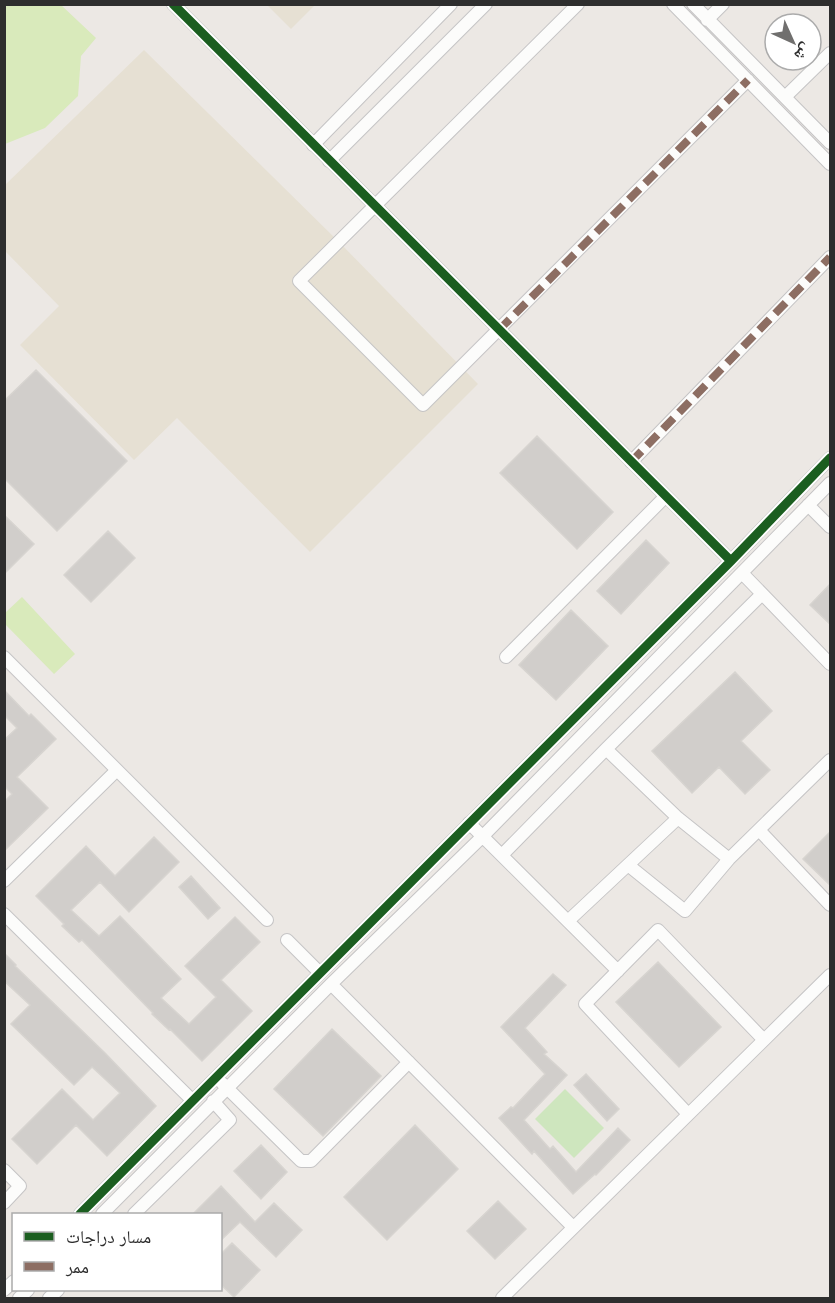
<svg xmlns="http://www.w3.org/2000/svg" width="835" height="1303" font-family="Inter,'Noto Naskh Arabic',sans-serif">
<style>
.education{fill:#e6e0d3}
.green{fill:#cee6be}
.pitch{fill:#d9eabb}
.building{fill:#d1cecb;stroke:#d7d4d0;stroke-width:1.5}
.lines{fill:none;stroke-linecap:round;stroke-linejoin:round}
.minor-casing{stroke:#c5c4c5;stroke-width:14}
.minor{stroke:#fcfcfb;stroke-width:12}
.quiet{stroke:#8d6e63;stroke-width:8;stroke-dasharray:15 8;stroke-linecap:butt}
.cycleway-casing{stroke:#fff;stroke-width:13}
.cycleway{stroke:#1b5e20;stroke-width:9}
</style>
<rect width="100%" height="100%" fill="#ece8e4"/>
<path class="education" d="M267,5H315L291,29Z
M144,50L339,242L478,384L310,552L177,418L134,460L20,345L59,306L5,251V185Z"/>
<path class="green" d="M565,1089L604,1128L574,1158L535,1119Z"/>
<path class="pitch" d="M4,5H61L96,38L81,56L78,96L45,128L5,144Z
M22,597L75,654L54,674L5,624V613Z"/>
<path class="building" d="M36,370L127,461L57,531L4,478V401Z
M537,436L613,512L577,549L500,473Z
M4,515L34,544L4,574Z
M108,531L135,558L91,602L64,575Z
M646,540L669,563L621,614L597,591Z
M831,583V625L810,605Z
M571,610L608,646L556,700L519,665Z
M735,672L772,711L741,741L770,770L745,794L719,767L692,793L652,751Z
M4,690L29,716L31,714L56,739L17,777L48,808L4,851V802L12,794L4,786V740L17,728L4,715Z
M831,831V886L803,859Z
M154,837L179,862L129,912L100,882L71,910L99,936L120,916L181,979L161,998L189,1024L216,997L185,966L235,917L260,942L221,980L252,1011L202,1061L170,1029L169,1030L152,1014L153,1013L82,940L79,942L62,926L64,924L36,896L86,846L115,876Z
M191,876L220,908L208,919L179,887Z
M4,953L16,965L15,966L105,1053L156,1106L107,1156L76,1125L37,1164L12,1139L62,1089L93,1120L120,1093L92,1067L74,1085L11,1024L30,1005L4,981Z
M658,962L721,1027L679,1067L616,1002Z
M553,974L566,985L525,1028L547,1052L544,1054L567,1075L524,1120L550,1149L553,1146L576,1172L618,1128L630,1140L596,1175L595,1174L573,1194L534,1151L532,1154L499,1118L511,1107L513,1108L545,1074L501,1027Z
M332,1029L381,1076L323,1136L274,1089Z
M586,1074L619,1109L607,1121L574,1085Z
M415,1125L458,1169L387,1240L344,1197Z
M261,1145L287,1172L261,1199L234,1171Z
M221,1186L255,1222L274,1203L302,1230L276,1257L240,1222L220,1241V1215H192Z
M498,1201L526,1229L495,1259L467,1231Z
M232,1243L260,1270L234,1297L220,1284V1255Z"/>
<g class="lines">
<g class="minor-casing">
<path id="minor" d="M173,4L731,561
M578,4L299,281L423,405L748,80
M673,4L830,164
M693,4L830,143
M707,20L723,4
M785,97L830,53
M313,145L451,4
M329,161L486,4
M631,462L830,257
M808,505L830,527
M742,573L830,664
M4,657L267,920
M506,657L665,497
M606,749L678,818L729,859
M469,823L618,971
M759,830L830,905
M502,855L606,749L762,594
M628,865L685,911L729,859L830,760
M4,881L117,770
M4,914L193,1101
M568,921L678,818
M287,940L320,973
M331,984L573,1227
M222,1083L301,1161H311L409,1062
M688,1114L585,1004L658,930L763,1039
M4,1170L20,1186L4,1203
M80,1214L731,561L830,458
M102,1214L331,984L483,836L830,483
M134,1214L230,1120L213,1101
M4,1290L14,1281
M19,1298L28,1290
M49,1298L58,1290
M502,1298L830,975"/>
</g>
<use href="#minor" class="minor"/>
<path class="quiet" d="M499,330L748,80
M631,462L830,257"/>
<g class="cycleway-casing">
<path id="cycleway" d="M173,4L731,561
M80,1214L731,561L830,458"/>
</g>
<use href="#cycleway" class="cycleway"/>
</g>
<rect width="835" height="1303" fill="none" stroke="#2e2e2e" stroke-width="12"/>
<rect x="12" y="1213" width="210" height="78" fill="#ffffff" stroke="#ababab" stroke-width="1.5"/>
<rect x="24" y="1232" width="30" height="9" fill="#1b5e20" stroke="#ababab" stroke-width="1.5"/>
<text x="66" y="1243" font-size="18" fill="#2e2e2e">مسار دراجات</text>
<rect x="24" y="1262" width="30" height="9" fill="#8d6e63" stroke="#ababab" stroke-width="1.5"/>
<text x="66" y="1273" font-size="18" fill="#2e2e2e">ممر</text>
<g transform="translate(793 42) rotate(135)"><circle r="28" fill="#ffffff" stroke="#ababab" stroke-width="1.5"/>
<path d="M0-4.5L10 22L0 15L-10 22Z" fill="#706f6e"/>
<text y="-9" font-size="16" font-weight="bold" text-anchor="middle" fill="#2e2e2e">ش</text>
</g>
</svg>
